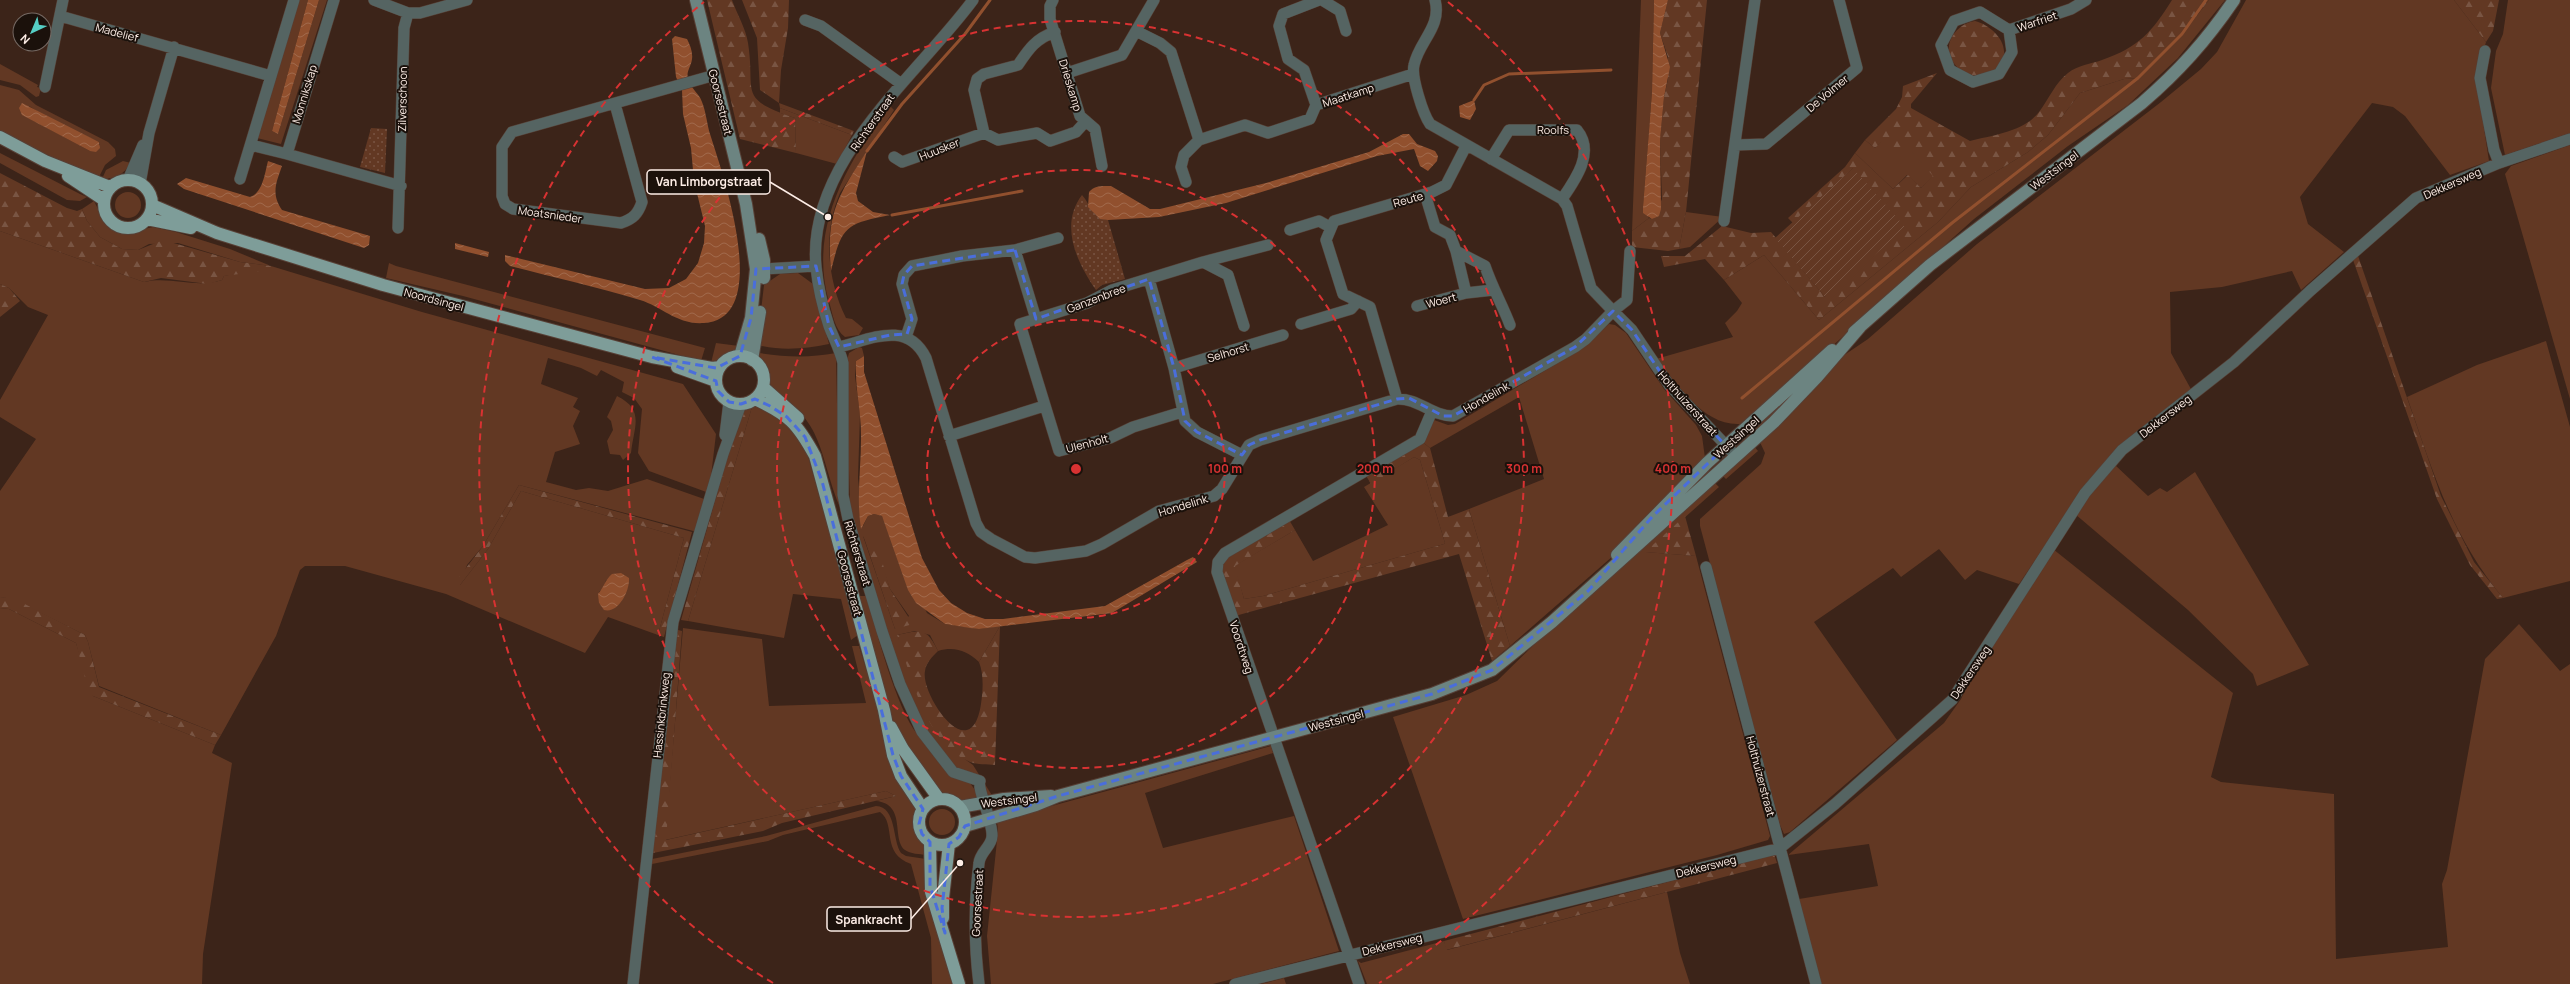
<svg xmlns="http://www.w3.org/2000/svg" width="2570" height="984" font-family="Manrope,sans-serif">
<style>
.grass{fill:#623823;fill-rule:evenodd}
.forest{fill:url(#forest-firs)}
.park{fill:url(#park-dots)}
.garden{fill:url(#garden-furrows)}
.water{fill:url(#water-waves)}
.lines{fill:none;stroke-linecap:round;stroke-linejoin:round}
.stream{stroke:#91502e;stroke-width:3}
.street-casing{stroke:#574036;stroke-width:12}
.secondary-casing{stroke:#574036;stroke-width:14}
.primary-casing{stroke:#574036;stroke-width:14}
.street{stroke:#556462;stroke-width:11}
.secondary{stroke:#6c8481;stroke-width:12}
.primary{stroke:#7e9d99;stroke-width:12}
.marked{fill:none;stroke:#4a6edb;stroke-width:3;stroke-dasharray:8 5;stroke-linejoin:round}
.ring{fill:none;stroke:#d83232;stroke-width:2;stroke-dasharray:7 5}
.labels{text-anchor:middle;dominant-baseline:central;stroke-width:4;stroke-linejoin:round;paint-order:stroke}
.street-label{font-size:11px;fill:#fdede6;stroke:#1b110b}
.centre{fill:#d83232;stroke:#1b110b;stroke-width:2}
.ring-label{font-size:12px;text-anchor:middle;font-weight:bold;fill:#d83232;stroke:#1b110b;stroke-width:4;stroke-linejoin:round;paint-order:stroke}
.leader{fill:none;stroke:#fdede6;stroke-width:1.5}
.callout-dot{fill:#fdede6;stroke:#1b110b;stroke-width:1.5}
.callout{fill:#1b110b;stroke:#fdede6;stroke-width:1.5}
.callout-label{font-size:12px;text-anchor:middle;font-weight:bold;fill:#fdede6}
</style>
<defs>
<pattern id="forest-firs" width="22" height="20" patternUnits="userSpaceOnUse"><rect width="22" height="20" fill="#623823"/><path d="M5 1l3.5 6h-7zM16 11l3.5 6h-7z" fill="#795543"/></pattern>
<pattern id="park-dots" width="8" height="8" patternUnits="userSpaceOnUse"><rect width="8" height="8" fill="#623823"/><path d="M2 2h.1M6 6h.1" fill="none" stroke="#795543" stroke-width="1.8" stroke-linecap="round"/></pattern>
<pattern id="garden-furrows" width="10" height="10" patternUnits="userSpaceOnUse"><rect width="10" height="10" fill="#623823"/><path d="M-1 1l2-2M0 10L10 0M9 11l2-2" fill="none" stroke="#795543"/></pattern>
<pattern id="water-waves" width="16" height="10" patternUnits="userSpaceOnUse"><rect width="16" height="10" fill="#91502e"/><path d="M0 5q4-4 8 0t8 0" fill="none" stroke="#a16a4c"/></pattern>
</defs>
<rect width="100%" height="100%" fill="#3c2419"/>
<path class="grass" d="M295,0H308L272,131L278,134L319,0H327L281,144L257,138Z
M1641,0H1654L1652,92L1643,207L1649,218L1632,231Z
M2209,0H2225L2178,58L2128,105L2068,146L1974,219L1829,349L1740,424C1703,426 1678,384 1656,359L1733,337L1725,323L1737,311L1742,303L1724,280L1764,255L1819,320L1938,222L1971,187L2028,152L2048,135L2080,93L2124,79L2138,78L2188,27Z
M2246,0H2454L2486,42L2476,77L2489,161L2450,175L2405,116L2393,107L2372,103L2300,197L2308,224L2344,252L2301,290L2292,271L2222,287L2170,292L2171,353L2192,391L2082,491L2019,584L1977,570L1965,580L1939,549L1901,577L1893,568L1814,622L1897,740L1790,832L1784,834L1780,825L1700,526V519L1761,464L1765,453L1759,440L1834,362L1868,339L1977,244L2161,102L2201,69L2217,52Z
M2508,0H2570V133L2505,155L2491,88L2496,51L2503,34Z
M0,64L38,85L37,87L41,88L39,96L36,97L20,85L0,80Z
M0,85L19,90L36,105L108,142L115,149L116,156L105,165L98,179L0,132ZM29,106L53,121L99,142L100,145L90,151L23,115Z
M890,106L894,110L840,193C823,232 827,280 846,318L852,319L863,328L859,335L845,337C834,329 833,314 829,302C808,229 847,162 890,106Z
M780,108L852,135L837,164L796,153L795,118L780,113Z
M1885,138L1909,148L1934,176L1921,188L1907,175L1893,189L1855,153L1865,140L1875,148Z
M2570,145V399L2505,174L2511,166Z
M0,153L80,194L87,197L80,201L67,200L0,163Z
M123,161L131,163C124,174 115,179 102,179L106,170Z
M115 205a13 13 0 1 1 26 0a13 13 0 1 1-26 0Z
M94,201L103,219L116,232L125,233L153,227L176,232L230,249L271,266L422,312L683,384L716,434L709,493L649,471L638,453L642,409L634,398L622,392L624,382L601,370L597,376L581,368L548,358L541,384L578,398L573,407L580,411L573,426L580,444L555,452L546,482L576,490L589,488L608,491L647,479L707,500L697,532L519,485L483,546L467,565L460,585L488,549L521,491L684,538L658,635L608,617L585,653L446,594L345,566H305L300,570L276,636L221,735L99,686L88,642L85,635L13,599L0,597V491L36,439L0,417V400L48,315L28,307L9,288L0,284V231L144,282C172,276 196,289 222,280L224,276L271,266L240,262L178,243L149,244L138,250L122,249L100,237L87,221L82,209ZM606,580L628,586L621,602L604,609L599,603V592L604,588Z
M1686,212L1723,217L1690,247L1679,249Z
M389,263L396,266L705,348L701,361L463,296L386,278Z
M798,273L813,284L829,344C804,349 782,351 757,345L764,285L780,274Z
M1609,324L1615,325L1626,333L1664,389L1696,425L1702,436L1705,458L1613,556L1510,646L1469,509L1544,479L1519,397L1430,448L1421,441L1434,420L1448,425L1455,424L1578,351Z
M2546,341L2570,427V581L2503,598C2451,535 2433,472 2407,397L2477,365Z
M716,343L739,346L727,357L711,363Z
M859,347L862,348L864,356L856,361L855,376L860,415L858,478L863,526L868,516L874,514L882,516L927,613L945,624L979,629L1000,626L979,662C967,651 955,646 938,651L930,635L915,631L897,635L951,749L973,765L993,797L988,798L987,794L952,767L913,710L857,537L850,505L846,364L849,353ZM863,536L883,568L890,589L909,616L895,629Z
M759,353C786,357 809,358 836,353L839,505C818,451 825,424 771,388L769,377L758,361Z
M1822,365L1755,436L1749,429Z
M617,396C645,410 634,426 631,453L623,460L620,455L610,454L607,441L613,430L611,421L607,417Z
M752,407C774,405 792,427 804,442L858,635L851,640L841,599L793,594L784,638L688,621Z
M1753,445L1758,451L1726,479L1721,474Z
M1414,457L1420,460L1445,543L1444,544L1263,596L1244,599L1234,566L1295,530L1313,561L1388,525L1364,487Z
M2115,465L2148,496L2160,488L2167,492L2195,472L2309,665L2257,686L2253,674L2188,610L2075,514L2091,491Z
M1713,481L1719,487L1646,552L1696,556L1770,836L1768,840L1717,855L1463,919L1393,717L1466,695L1497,681L1554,625Z
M2053,549L2233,693L2211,777L2221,782L2334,794L2336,959L2448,947L2442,884L2447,870L2485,659L2519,624L2560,671L2570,664V984H1821L1799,899L1878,886L1869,844L1788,855L1944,723L1961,699L1971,678Z
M858,596H866C877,631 896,709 918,735C937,759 969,771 980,800L959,803L942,795L895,728Z
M0,608L9,609L76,643L93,696L215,745L212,753L232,763L203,954L202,984H0Z
M683,628L762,639L769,706L866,703L852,646H859L878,709L916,809L914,827L926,848V855C920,854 910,854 905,850C891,839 907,804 876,801L896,796L886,791L665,840Z
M1271,746L1273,753L1145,793L1163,848L1294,816L1339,951L1213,984H991L987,936L998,831L997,821Z
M876,806C897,807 892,840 901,853L906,856L926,859L933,914L952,984H932L931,938L911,864C880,853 897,824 880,812L783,835L768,841L652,864V859L766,836Z
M929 822a13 13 0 1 1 26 0a13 13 0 1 1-26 0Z
M1667,892L1680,953L1690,984H1367L1358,961L1361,963L1444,941L1447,950Z
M1284,978L1286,984H1261Z"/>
<path class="forest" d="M707,0H732C737,14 746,29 748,43C756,93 736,98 795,118L796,153L740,139Z
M742,0H789L788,28L781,70L779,103L854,131L852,135L780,108L779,103L760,90L757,38Z
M1668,0H1707L1686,212L1679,249L1668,251L1632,247V231L1649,218L1653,219L1662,199L1660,141L1664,97L1668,79V57L1660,33Z
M2172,0H2209L2188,27L2138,78L2124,79L2080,93L2048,135L2028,152L1971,187L1938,222L1819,320L1764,255L1724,280L1705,259L1664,267L1661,256H1685L1722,226L1751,233L1771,232L1825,297L1853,168L1793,223L1788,218L1845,167L1855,153L1893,189L1908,175L1921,188L1933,176L1909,149L1900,156L1885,139L1875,148L1865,140L1896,109L1902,97L1903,86L1937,73L1911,104V108L1970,141C1993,135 2024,132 2039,112C2049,99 2055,83 2068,73C2078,65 2091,64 2102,60C2139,47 2152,32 2172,0Z
M2454,0H2499L2493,31L2486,42Z
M1975,21C1992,25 2013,46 2000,64C1986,83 1959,77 1951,58C1943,41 1959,23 1975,21Z
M0,173L67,208L77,211L82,209L87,221L100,237L122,249L138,250L163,240L240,262L271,266L268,270L224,276L222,280L208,284L161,278L144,282L0,231Z
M2357,253L2441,496L2474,562L2503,598L2497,599L2470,565L2437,499L2352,257Z
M0,284L9,288L20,301L0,317Z
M752,407L688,621L681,620L739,417L746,408Z
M1421,441L1430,448L1448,517L1469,509L1510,646L1492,661L1459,554L1235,616L1220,565L1224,558L1288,518L1295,530L1235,566L1244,599L1263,596L1444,544L1445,543L1420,460L1414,457L1371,484L1365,474Z
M519,485L692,532L664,637L658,635L684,538L521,491L488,549L460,585L455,582L483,546Z
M1685,516L1696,556L1645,552Z
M863,535L876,540L890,589L913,624L895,629Z
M0,597L13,598L85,635L88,642L99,687L221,735L215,745L93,696L89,693L76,643L9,609L0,608Z
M1000,626L995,765C987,764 975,765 968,761C925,741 911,675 897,635C922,630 926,627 938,651C932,657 926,663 925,671C920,694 971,770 981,704C983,690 984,675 979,662Z
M678,630L682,631L666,840L886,791L896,796L782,823L763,831L653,853L651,851L675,632Z
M1774,854L1777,863L1446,950L1444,941Z"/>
<path class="park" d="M371,128L387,129L385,173L360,167Z
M1082,195C1091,205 1091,217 1108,220L1125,279L1102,285L1096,290C1077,263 1059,225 1082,195Z"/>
<path class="garden" d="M1853,168L1906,228L1825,297L1775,238Z"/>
<path class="water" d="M308,0H319L278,134L272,131Z
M1654,0H1668L1660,33L1670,67L1664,97L1660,141L1661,209L1659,216L1652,219L1643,213V207L1652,92Z
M675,36L687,39C690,45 693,52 692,59C691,67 686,71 688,79C691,89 699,93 702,102C706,112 707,124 710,134C722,172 774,319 704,323C677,325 663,307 640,300C597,287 553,277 510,266L505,261V255L645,289L669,288L686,279L698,263L704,243L705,226L694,181L691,148L683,114L682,90L676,77L672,39Z
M1474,100L1476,109L1470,120L1460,117L1459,106Z
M22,103L99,142L100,148L96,152L90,151L22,115L19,108Z
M1403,134H1409L1417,144L1435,151L1438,156L1437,161L1428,171L1420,166L1414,149L1377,156L1226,203L1159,217L1108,220L1100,219L1088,207L1089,192C1095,185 1102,186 1111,186L1150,209H1160L1266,183L1369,152Z
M867,151L856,193L858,201L873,212L890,215C845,224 842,226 831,271C826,214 837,197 867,151Z
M268,161L282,166C276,183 271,194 282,210L370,236L369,245L364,248L184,189L177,184L186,178L250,197C263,193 265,172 268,161Z
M455,243L489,252L488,257L455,249Z
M864,356V372L922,558L939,590L951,603L967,613L985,619H1003L1105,606L1187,560L1193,557L1197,562L1112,613L979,629L970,628L945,624L916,603L908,590L882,516L874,514L868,516L861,529C855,491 864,453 860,416C858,397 855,380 856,361Z
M621,573L629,578C630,590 619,614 604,610L599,603L598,594C604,587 605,580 612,574Z"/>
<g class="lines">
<path class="stream" d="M1474,100L1484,85L1509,74L1611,70
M867,151L902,104L965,34L990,0
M892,215L1022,191
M1742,398L1952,223L2138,78L2182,34L2206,0"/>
<g class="street-casing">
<path id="street" d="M374,0L408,13H420L467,0
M973,0C917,76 806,162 816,267C818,287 823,308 829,326C834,339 840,350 843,363V495L848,519L882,631L900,684L922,732L953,772L980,781C977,789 993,822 992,836C992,846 980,852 979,863C974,903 974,944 979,984
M1053,0L1050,6V19L1080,116L1095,129L1102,166
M1322,0L1340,11L1346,31
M1980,12L2009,30L2012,52L1999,74L1973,82L1950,70L1941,45L1954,21Z
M60,16L271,76
M805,20L821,26L900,83
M2009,30L2071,9L2086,0
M1136,31L1160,43L1171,52L1199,140
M2485,51L2480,78L2494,150L2499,163
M1067,73L1122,55L1154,0
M45,87L63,0
M615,104L642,202C638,214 633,219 621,223L513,209L505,204L502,196V147L512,132L715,75
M1316,105L1304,70L1288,59L1279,26L1283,14L1319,0
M984,133L974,90L977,79L984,74L1018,65C1028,50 1036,38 1055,32
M251,145L287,154L334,0
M1735,145L1766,144L1857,68L1839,0
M287,154L401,186
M894,157L902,162L984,133L998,140L1037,133L1050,141L1076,132L1086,121
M1491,159L1509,130H1577C1595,152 1576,179 1562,199
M240,179L294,0
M128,180L143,145
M1186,182L1181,167L1184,155L1199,140L1245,125L1268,133L1310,119L1316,105L1413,74
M140,184L149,133L174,47
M1425,194L1435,227L1450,235L1456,251L1466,293
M1724,221L1755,0
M398,228L404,28L408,13
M1290,230L1319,221L1330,227
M1015,250L1058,238
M1456,251L1485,266C1492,287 1502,304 1510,325
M1630,251L1627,300L1613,311L1632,330L1669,385L1736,456
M1203,262L1228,275L1244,326
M764,269L816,266
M1149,279L1174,368L1185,421L1197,432L1242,455
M1417,306L1466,293L1493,290
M1036,319L1020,324L1059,451L1110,438L1133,427L1182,412
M1301,324L1351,309L1358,301
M906,337L912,319L902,284L904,275L912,266L962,256L1015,250L1036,319L1087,303L1112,290L1203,262L1268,245
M839,347C872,339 907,320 926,358L976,523L981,532L991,539L1025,557L1035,558L1086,551L1102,544L1159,511L1214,496L1222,489L1249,445L1260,440L1397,399C1418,398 1432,416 1453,416L1575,347L1586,339L1613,311L1591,288L1567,206L1562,199L1430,124C1423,114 1411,77 1414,65C1419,41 1442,27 1435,0
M1174,368L1283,335
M1397,399L1370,307L1343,294L1326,240L1334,221L1432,192L1446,185L1466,146
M725,435L729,402
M949,436L1044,406
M1706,567L1816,984
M633,984L673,622L723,454L741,404
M1235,984L1780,848L1835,804L1952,700L2085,493L2122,450L2234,362L2310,291L2416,198L2499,163L2570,139
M1359,984L1217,572L1218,562L1225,553L1420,439L1432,411"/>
</g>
<g class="secondary-casing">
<path id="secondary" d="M696,0L746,204L756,269L751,318L740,356
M759,239L764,260V278
M1854,332L1930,265L2142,103C2179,71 2206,41 2234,0
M752,360L760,312
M1617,555L1707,463L1832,350
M960,807L1004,799L1051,796
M965,826L1036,805L1058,796L1432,694L1492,670L1552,622L1774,422L1817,377L1860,327"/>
</g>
<g class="primary-casing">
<path id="primary" d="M0,137L45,161L110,187
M68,176L104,200
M104 204a24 24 0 1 1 48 0a24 24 0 1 1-48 0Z
M152,205L217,233L383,285L652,357L712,368L720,367
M147,219L191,228
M716 380a24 24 0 1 1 48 0a24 24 0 1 1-48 0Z
M677,367L716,381
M763,387L798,418
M755,399C789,415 797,423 815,456L884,710L893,755L901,776L923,809
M891,727L903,749L939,799
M919 822a23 23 0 1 1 46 0a23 23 0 1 1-46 0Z
M930,842L931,892L959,984
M943,918V898L949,844"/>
</g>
<use href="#street" class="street"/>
<use href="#secondary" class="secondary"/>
<use href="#primary" class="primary"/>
</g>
<path class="marked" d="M1015,250L1036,319L1149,279L1174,368L1185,421L1197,432L1242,455L1249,445L1260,440L1397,399L1409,398L1443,416H1453L1575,347L1613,311L1632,330L1669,385L1726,446L1652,517L1588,591L1492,670L1432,694L1058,796L965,826L959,837L949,844L942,908L945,933L930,886V842L922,834L919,824L923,809L901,776L893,755L822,481L805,437L787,417L770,406L755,399L741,404L729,402L718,391L716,381L652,357L716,368L740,356L751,318L756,269L816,266L829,326L839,347L890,335L907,334L912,319L902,284L904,275L912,266Z"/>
<g class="ring">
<circle cx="1076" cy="469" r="149"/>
<circle cx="1076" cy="469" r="299"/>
<circle cx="1076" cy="469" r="448"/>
<path d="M773 983A597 597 0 0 1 704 2M1448 2A597 597 0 0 1 1379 983"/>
</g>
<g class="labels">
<g class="street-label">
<text transform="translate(2037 21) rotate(-19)">Warfriet</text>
<text transform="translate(117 32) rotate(15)">Madelief</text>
<text transform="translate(1071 85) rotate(73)">Drieskamp</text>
<text transform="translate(1827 93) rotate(-40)">De Volmer</text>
<text transform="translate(304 94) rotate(-73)">Monnikskap</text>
<text transform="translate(1348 95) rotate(-18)">Maatkamp</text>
<text transform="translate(402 99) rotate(-89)">Zilverschoon</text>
<text transform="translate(721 102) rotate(76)">Goorsestraat</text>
<text transform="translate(872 122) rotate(-55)">Richterstraat</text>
<text x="1553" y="129">Roolfs</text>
<text transform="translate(939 149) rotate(-22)">Huusker</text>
<text transform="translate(2054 170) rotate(-37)">Westsingel</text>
<text transform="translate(2452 183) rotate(-24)">Dekkersweg</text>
<text transform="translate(1408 199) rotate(-16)">Reute</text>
<text transform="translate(550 214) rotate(8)">Moatsnieder</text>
<text transform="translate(1096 298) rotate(-21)">Ganzenbree</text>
<text transform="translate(434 299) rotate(15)">Noordsingel</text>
<text transform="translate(1441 300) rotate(-15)">Woert</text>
<text transform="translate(1228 352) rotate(-17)">Selhorst</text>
<text transform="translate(1486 397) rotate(-30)">Hondelink</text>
<text transform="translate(1688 403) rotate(48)">Holthuizerstraat</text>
<text transform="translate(2165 416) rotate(-38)">Dekkersweg</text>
<text transform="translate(1736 437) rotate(-42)">Westsingel</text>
<text transform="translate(1087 443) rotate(-15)">Ulenholt</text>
<text transform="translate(1183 505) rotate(-17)">Hondelink</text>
<text transform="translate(858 553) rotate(73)">Richterstraat</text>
<text transform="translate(850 583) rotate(75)">Goorsestraat</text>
<text transform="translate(1242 647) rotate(72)">Voordtweg</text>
<text transform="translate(1970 672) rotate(-56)">Dekkersweg</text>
<text transform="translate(661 715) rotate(-84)">Hassinkbrinkweg</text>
<text transform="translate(1336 720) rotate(-15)">Westsingel</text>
<text transform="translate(1761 776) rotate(75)">Holthuizerstraat</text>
<text transform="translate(1009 800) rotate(-7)">Westsingel</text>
<text transform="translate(1706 866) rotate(-14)">Dekkersweg</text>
<text transform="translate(977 903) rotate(-87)">Goorsestraat</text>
<text transform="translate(1392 944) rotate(-14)">Dekkersweg</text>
</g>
</g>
<circle cx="1076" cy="469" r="6" class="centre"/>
<g class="ring-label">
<text x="1225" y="473">100 m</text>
<text x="1375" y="473">200 m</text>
<text x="1524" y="473">300 m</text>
<text x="1673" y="473">400 m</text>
</g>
<path class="leader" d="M828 217L770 182M960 863L911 919"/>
<g class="callout-dot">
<circle cx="828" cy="217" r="4"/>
<circle cx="960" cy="863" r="4"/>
</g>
<g class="callout">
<rect x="647" y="170" width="123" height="24" rx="4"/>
<rect x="827" y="907" width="84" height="24" rx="4"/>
</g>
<g class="callout-label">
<text x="709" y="186">Van Limborgstraat</text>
<text x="869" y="924">Spankracht</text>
</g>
<g transform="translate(32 32) rotate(224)"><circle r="19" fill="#1b110b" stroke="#756963"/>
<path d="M0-3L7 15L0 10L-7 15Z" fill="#55cec4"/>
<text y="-6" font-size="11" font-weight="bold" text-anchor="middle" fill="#fdede6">N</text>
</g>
</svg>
